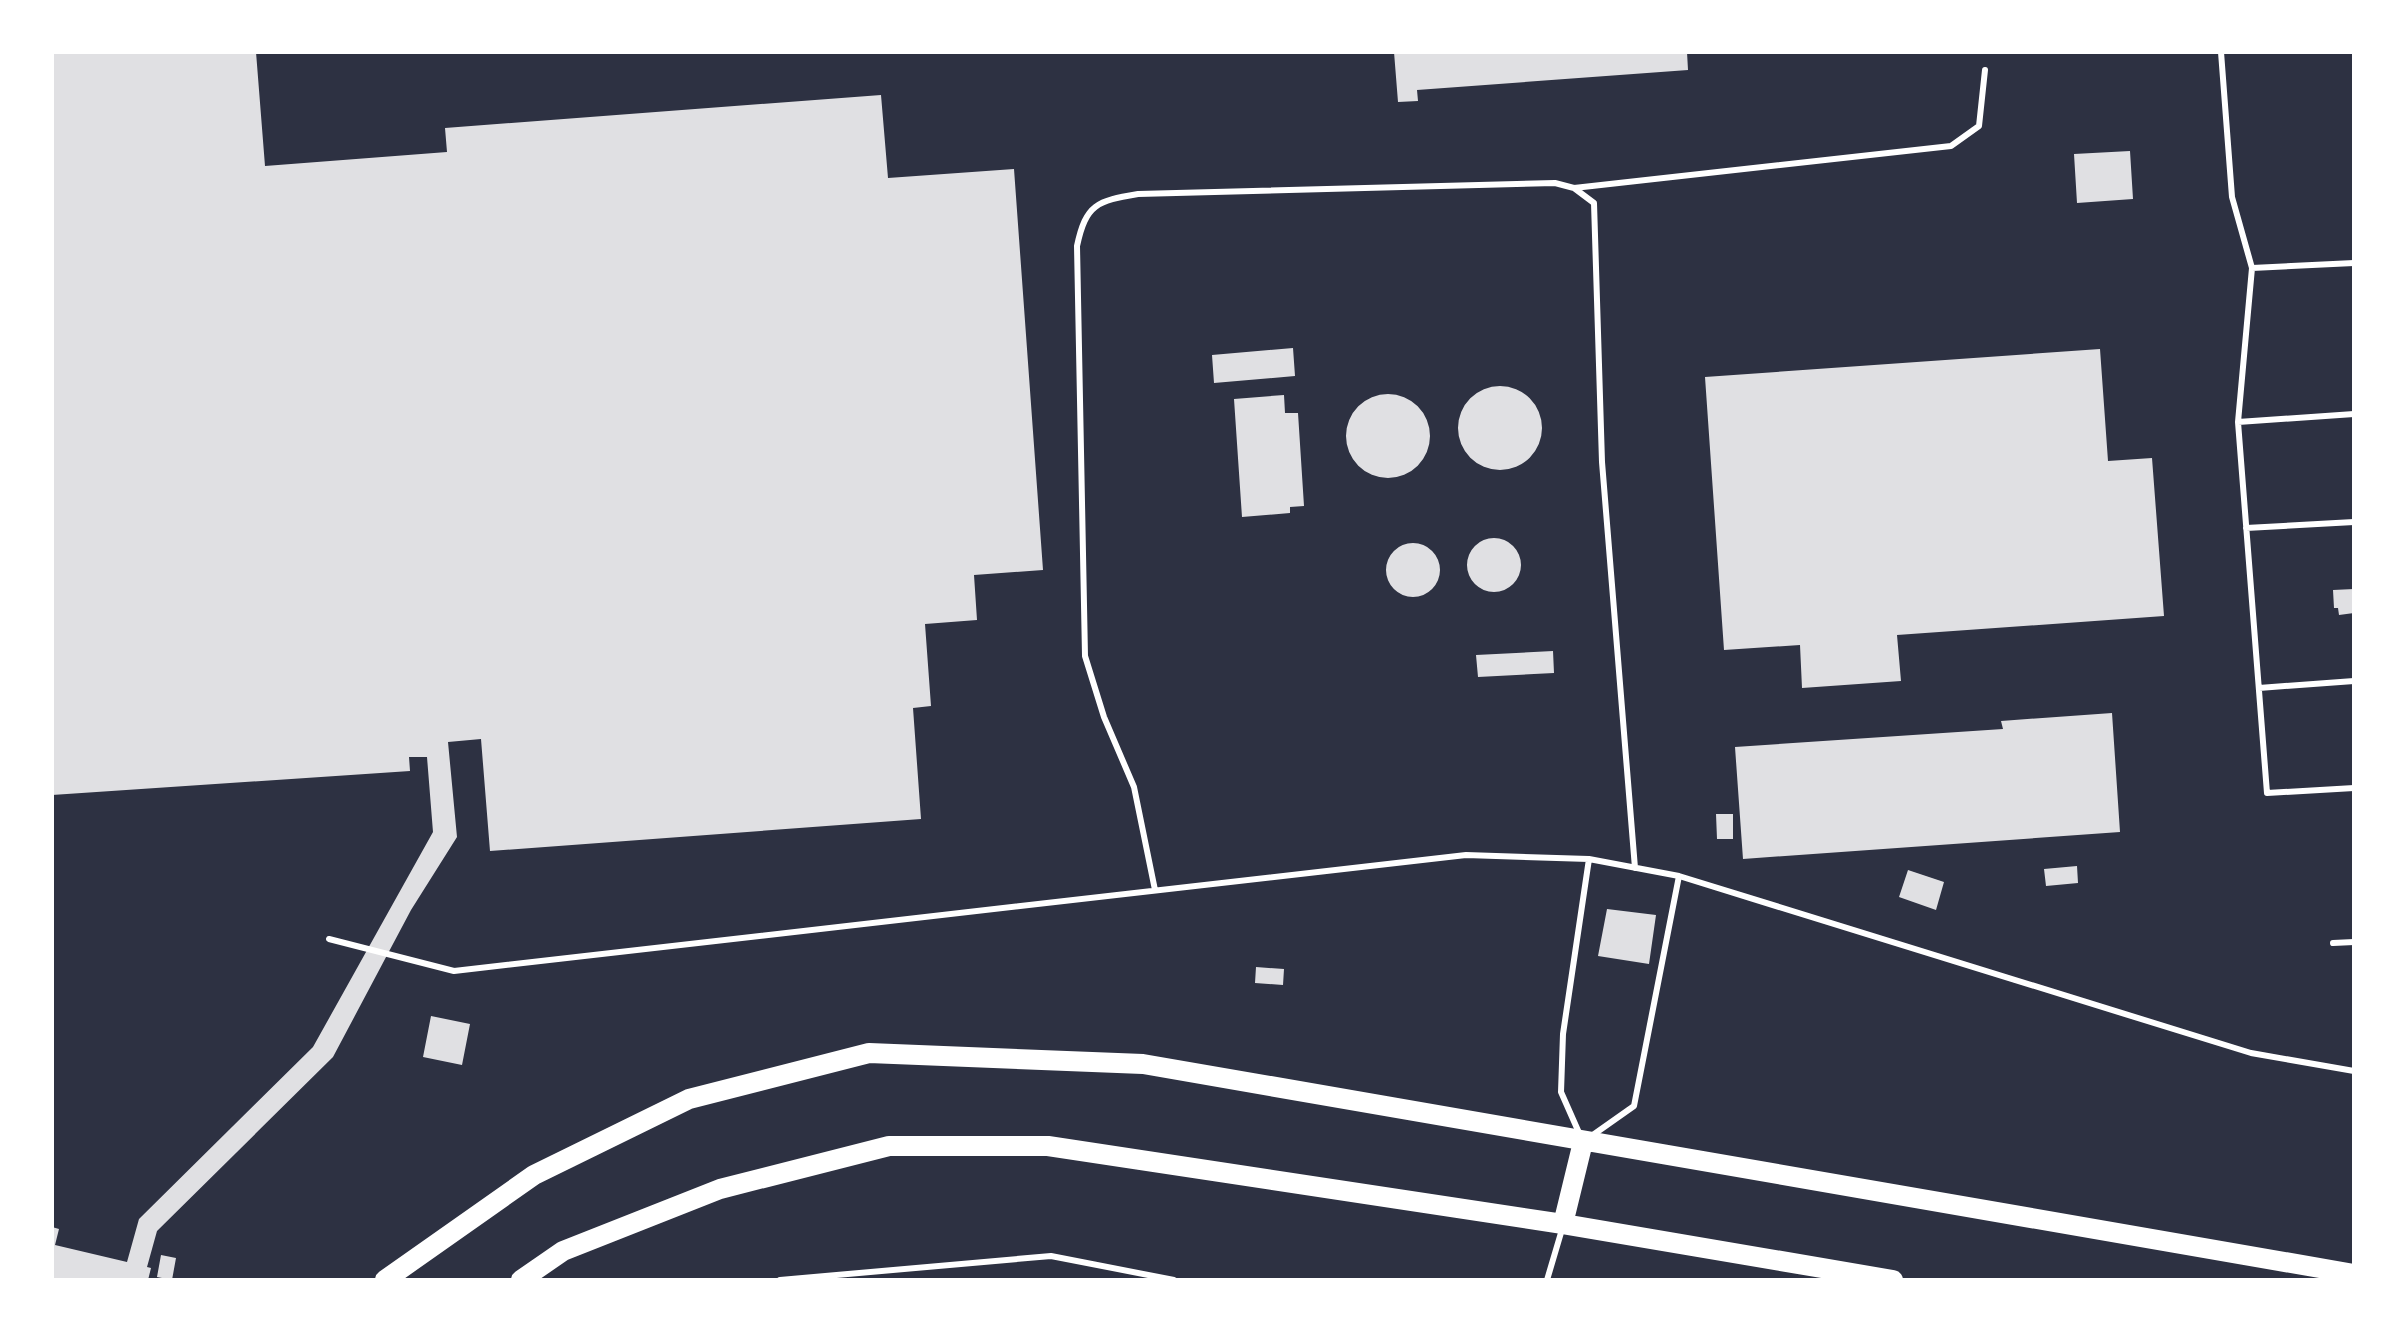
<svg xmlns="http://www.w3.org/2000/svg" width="2406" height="1332" font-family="'Noto Sans',sans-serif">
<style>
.building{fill:#e0e0e3}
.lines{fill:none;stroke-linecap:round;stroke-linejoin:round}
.service{stroke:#fff;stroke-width:6}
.primary{stroke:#fff;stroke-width:20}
</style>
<rect width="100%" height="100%" fill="#2d3142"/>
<path class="building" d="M52,52H256L265,166L447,152L445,128L881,95L888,178L1014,169L1043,570L974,575L977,620L925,624L931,706L913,708L921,819L490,851L481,739L448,742L457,837L411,910L333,1057L157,1231L147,1267L151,1268L148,1280H52V1227L59,1229L55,1245L127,1262L139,1219L313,1047L433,832L427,757H409L410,771L52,795Z
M1394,52H1687L1688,70L1417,90L1418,101L1398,102Z
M2130,151L2133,199L2077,203L2074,154Z
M1293,348L1295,376L1214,383L1212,355Z
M2100,349L2108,461L2152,458L2164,616L1897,635L1901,681L1802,688L1800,645L1724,650L1705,377Z
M1458 428a42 42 0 1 1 84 0a42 42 0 1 1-84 0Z
M1346 436a42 42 0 1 1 84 0a42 42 0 1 1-84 0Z
M1284,395L1285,413H1298L1304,506L1290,507V513L1242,517L1234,399Z
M1467 565a27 27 0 1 1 54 0a27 27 0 1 1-54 0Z
M1386 570a27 27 0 1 1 54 0a27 27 0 1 1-54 0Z
M2354,589V613L2339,615L2338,608H2334L2333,590Z
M1553,651L1554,673L1478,677L1476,655Z
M2112,713L2120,832L1743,859L1735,747L2003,729L2001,721Z
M1716,814H1733V839H1717Z
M2077,866L2078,883L2046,886L2044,869Z
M1908,870L1944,882L1936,910L1899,897Z
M1607,909L1656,915L1649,964L1598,956Z
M1256,967L1284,969L1283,985L1255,983Z
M431,1016L470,1024L462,1065L423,1057Z
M161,1255L176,1258L172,1280L157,1277Z"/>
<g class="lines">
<path class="service" d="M2221,52L2232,197L2252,268
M1574,188L1951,146L1979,126L1985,70
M2354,263L2252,268L2238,422L2267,793L2354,788
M2238,422L2354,414
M2246,528L2354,522
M2259,688L2354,681
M1155,890L1134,787L1104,717L1085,656L1077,246C1086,204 1097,201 1138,194L1555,183L1574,188L1594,203L1602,462L1635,868
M329,939L454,971L1466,855L1589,859L1679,876L2251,1053L2354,1071
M2333,943L2354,942
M1580,1135L1561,1092L1563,1034L1589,859
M1590,1137L1634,1106L1679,876
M780,1280L1051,1256L1174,1280
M1547,1280L1563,1226"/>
<path class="primary" d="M1563,1224L1583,1142
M385,1280L534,1175L689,1099L869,1053L1143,1064L2354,1274
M521,1280L563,1251L720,1189L889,1146H1048L1563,1224L1893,1280"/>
</g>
<rect width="2406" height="1332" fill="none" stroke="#ffffff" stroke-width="108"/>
</svg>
